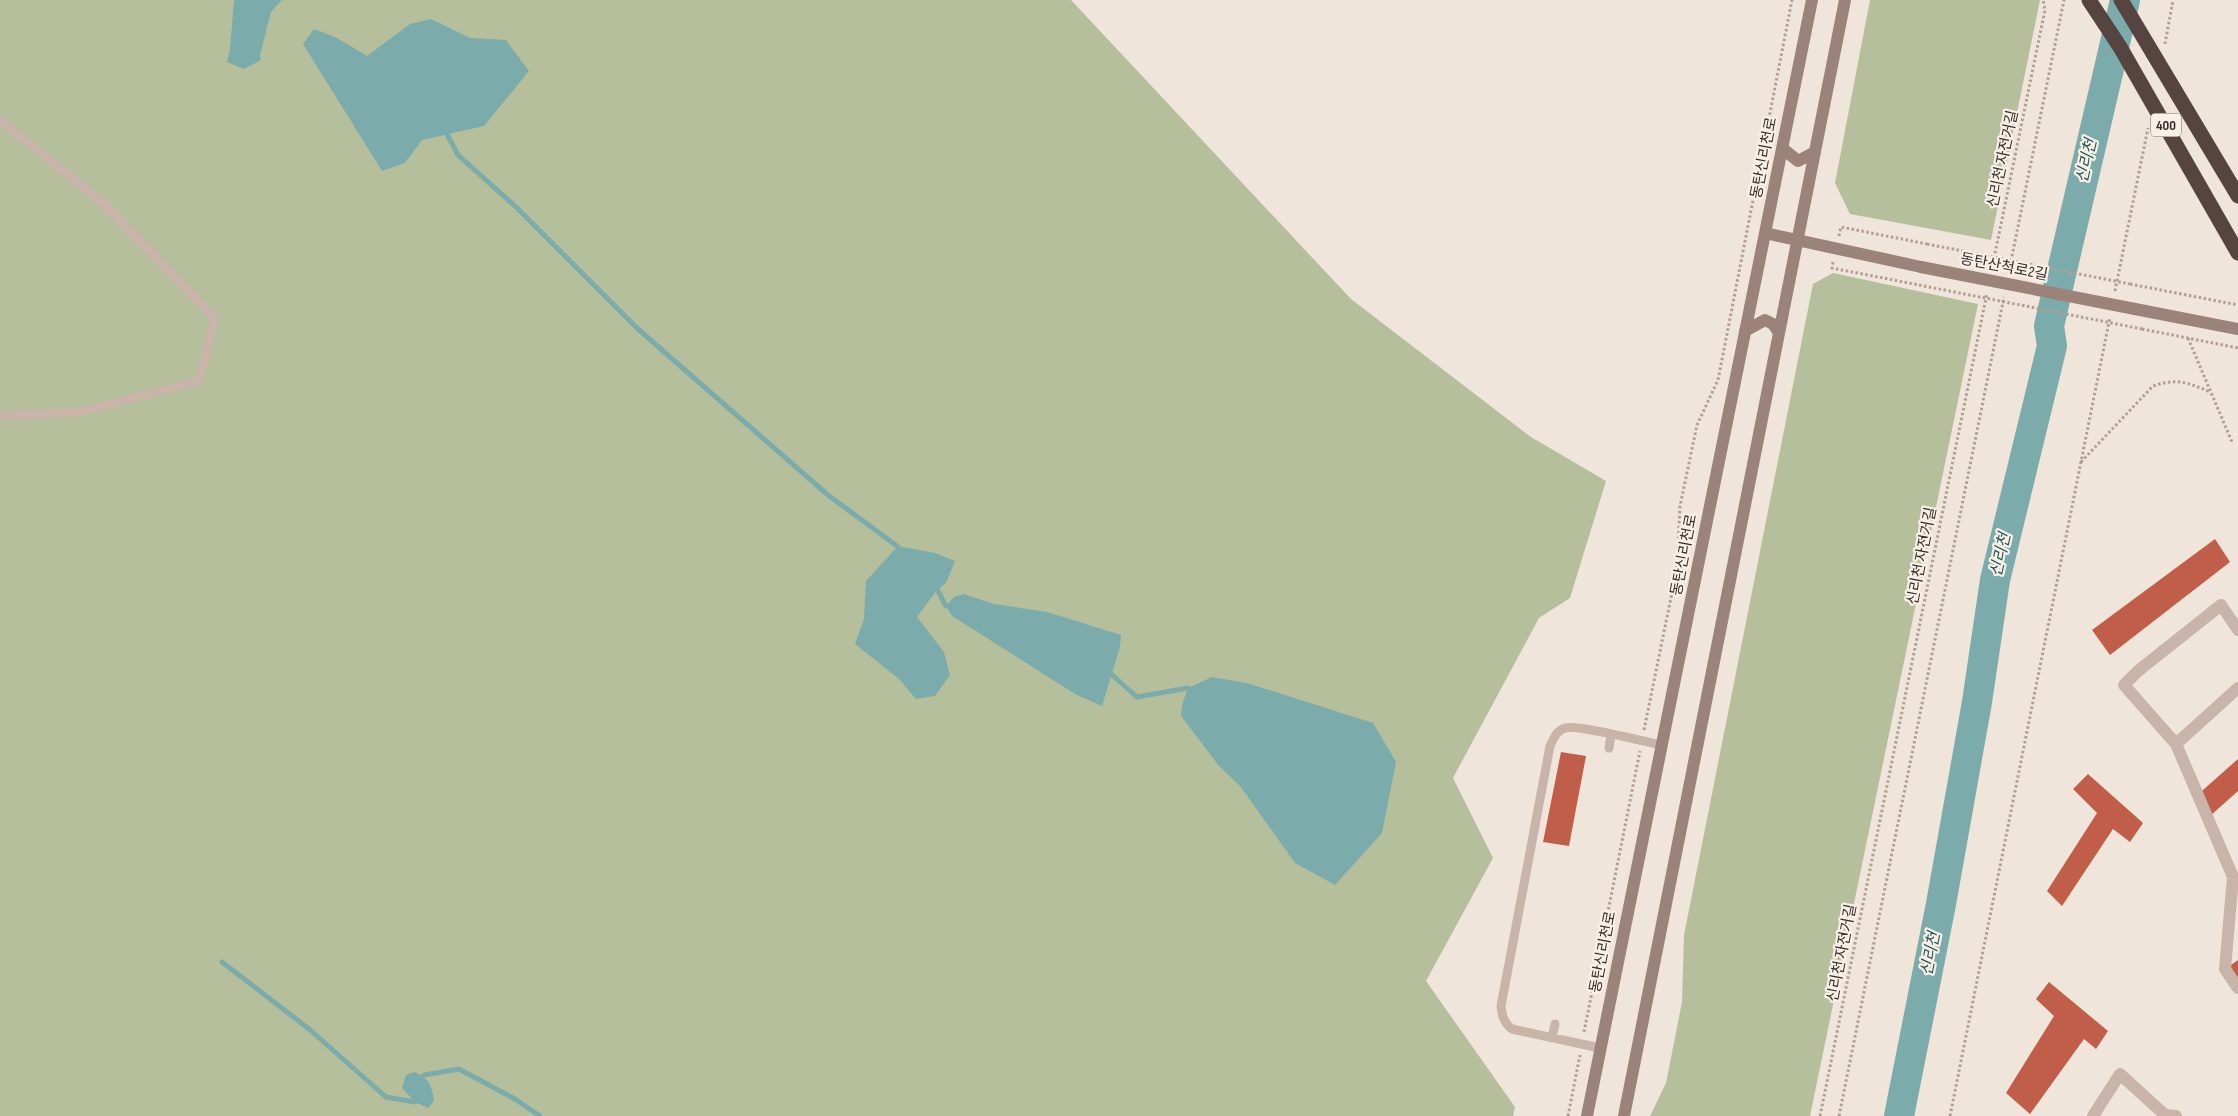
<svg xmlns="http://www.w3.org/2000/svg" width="2238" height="1116" font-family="'Sofia Sans Condensed','Noto Sans KR',sans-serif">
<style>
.green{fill:#b5bf9c}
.water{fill:#7bacab}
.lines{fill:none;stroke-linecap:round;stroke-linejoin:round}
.stream{stroke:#7bacab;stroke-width:5}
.river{stroke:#7bacab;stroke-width:30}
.building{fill:#c05e4a}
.path{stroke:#b39e92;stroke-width:3;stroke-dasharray:2.5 2.5;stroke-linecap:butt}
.lane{stroke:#c8b4a8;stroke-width:9}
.street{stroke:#c8b4a8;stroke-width:12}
.secondary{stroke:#9b8379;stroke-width:12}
.path-bridge{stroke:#b39e92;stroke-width:3;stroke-dasharray:2.5 2.5;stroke-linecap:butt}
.secondary-bridge{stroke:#9b8379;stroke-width:12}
.highway-bridge{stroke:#55443f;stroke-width:15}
.labels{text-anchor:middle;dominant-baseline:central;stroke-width:4.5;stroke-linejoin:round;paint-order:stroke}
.shield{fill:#f8efe7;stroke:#706661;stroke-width:1}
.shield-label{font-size:14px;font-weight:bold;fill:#352b28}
.street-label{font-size:15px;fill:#352b28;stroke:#f8efe7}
.water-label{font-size:16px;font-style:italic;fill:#1f5454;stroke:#f8efe7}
</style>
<rect width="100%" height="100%" fill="#f0e5db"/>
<path class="green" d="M0,0H1071L1351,299L1531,437L1606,481L1570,598L1539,618L1453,778L1493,858L1426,981L1515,1107L1513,1116H0Z
M1870,0H2040L1991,240L1850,214L1835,183Z
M1833,273L1978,304L1810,1116H1650L1666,1083L1682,1002L1684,935L1813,284Z"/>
<path class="water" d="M234,0H282L271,12L260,55L261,60L244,69L227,62L230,50Z
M431,19L470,38L506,40L529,71L484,126L422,140L405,163L382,171L303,44L314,29L337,38L367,56L410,24Z
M898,546L935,553L955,561L946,583L937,590L917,617L944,652L950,675L935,696L916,699L899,679L855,644L864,619L866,581Z
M964,594L994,604L1047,612L1121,635L1120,647L1102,706L1075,694L952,616L946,606L954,597Z
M1212,677L1247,683L1373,723L1396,762L1382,833L1335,885L1295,863L1240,786L1219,766L1181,716L1182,705L1188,688Z
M414,1072C429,1077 432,1086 434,1101L428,1108L415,1102L402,1088L406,1075Z"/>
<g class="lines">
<path class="stream" d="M447,134L458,155L515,206L638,329L828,495L897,546
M937,589L946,606
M1111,674L1137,697L1188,688
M222,962L309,1029L386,1097L415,1102
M424,1075L459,1069L515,1099L540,1116"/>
<path class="river" d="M1899,1116L1941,904L1977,702L1995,580L2052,346L2049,326L2125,0"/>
</g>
<path class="building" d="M2215,539L2230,562L2110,655L2092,630Z
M1561,752L1586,756L1569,846L1543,842Z
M2238,759V791L2210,816L2195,797Z
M2088,774L2143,823L2130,842L2113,829L2062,906L2047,891L2097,813L2073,789Z
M2238,960V989L2225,969Z
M2049,982L2108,1031L2096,1049L2084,1039L2030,1114L2006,1093L2054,1016L2036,999Z"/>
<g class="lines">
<path class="path" d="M2165,44L2173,0
M1839,236L1841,227L1927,244
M1833,262L1832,268L1919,285
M1992,268L2045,10L2043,0
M2009,271L2064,0
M2130,284L2238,305
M2115,291L2148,128
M2142,329L2238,348
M2188,338L2232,442
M2081,462L2153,386C2177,378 2187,382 2210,392
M1644,730L1677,568L1680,506L1697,425L1718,380L1792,0
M1584,1032L1640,751
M1568,1116L1580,1055
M1820,1116L1987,293
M1839,1116L2004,297
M1950,1116L2110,317"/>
<path class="lane" d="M0,120L103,203L215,318L199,381L81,412L0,416
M1609,748L1611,735
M1552,1038L1555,1024
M1600,1048L1512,1029C1504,1023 1502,1016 1501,1006L1550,746C1554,738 1556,731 1565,728C1576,724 1645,742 1662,745"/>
<path class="street" d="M2238,630L2221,605L2138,671L2124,685L2176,744L2233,877L2225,969L2238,988
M2176,744L2238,688
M2093,1116L2120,1074L2165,1115L2176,1116"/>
<path class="secondary" d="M1782,148L1798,161L1815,152
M1765,233L1921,267
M2135,309L2238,329
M1745,331L1765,320L1773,324L1779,333
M1587,1116L1812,0
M1624,1116L1845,0"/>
<path class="path-bridge" d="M1927,244L2130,284
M1919,285L2142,329"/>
<path class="secondary-bridge" d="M1921,267L2135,309"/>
<path class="highway-bridge" d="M2089,0L2120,47L2238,253
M2121,0L2238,196"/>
</g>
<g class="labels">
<rect class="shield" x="2151" y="113.5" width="30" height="23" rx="4"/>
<g class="shield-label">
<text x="2166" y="125">400</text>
</g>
<g class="street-label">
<text transform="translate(1764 158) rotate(-79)">동탄신리천로</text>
<text transform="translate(2003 159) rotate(-78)">신리천 자전거길</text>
<text transform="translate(2004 267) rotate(11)">동탄산척로2길</text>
<text transform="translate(1684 555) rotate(-79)">동탄신리천로</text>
<text transform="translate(1922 556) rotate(-79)">신리천 자전거길</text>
<text transform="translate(1603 952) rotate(-79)">동탄신리천로</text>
<text transform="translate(1842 953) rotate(-79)">신리천 자전거길</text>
</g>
<g class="water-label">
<text transform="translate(2087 161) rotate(-77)">신리천</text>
<text transform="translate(2001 555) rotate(-77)">신리천</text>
<text transform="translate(1931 954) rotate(-79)">신리천</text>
</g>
</g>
</svg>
